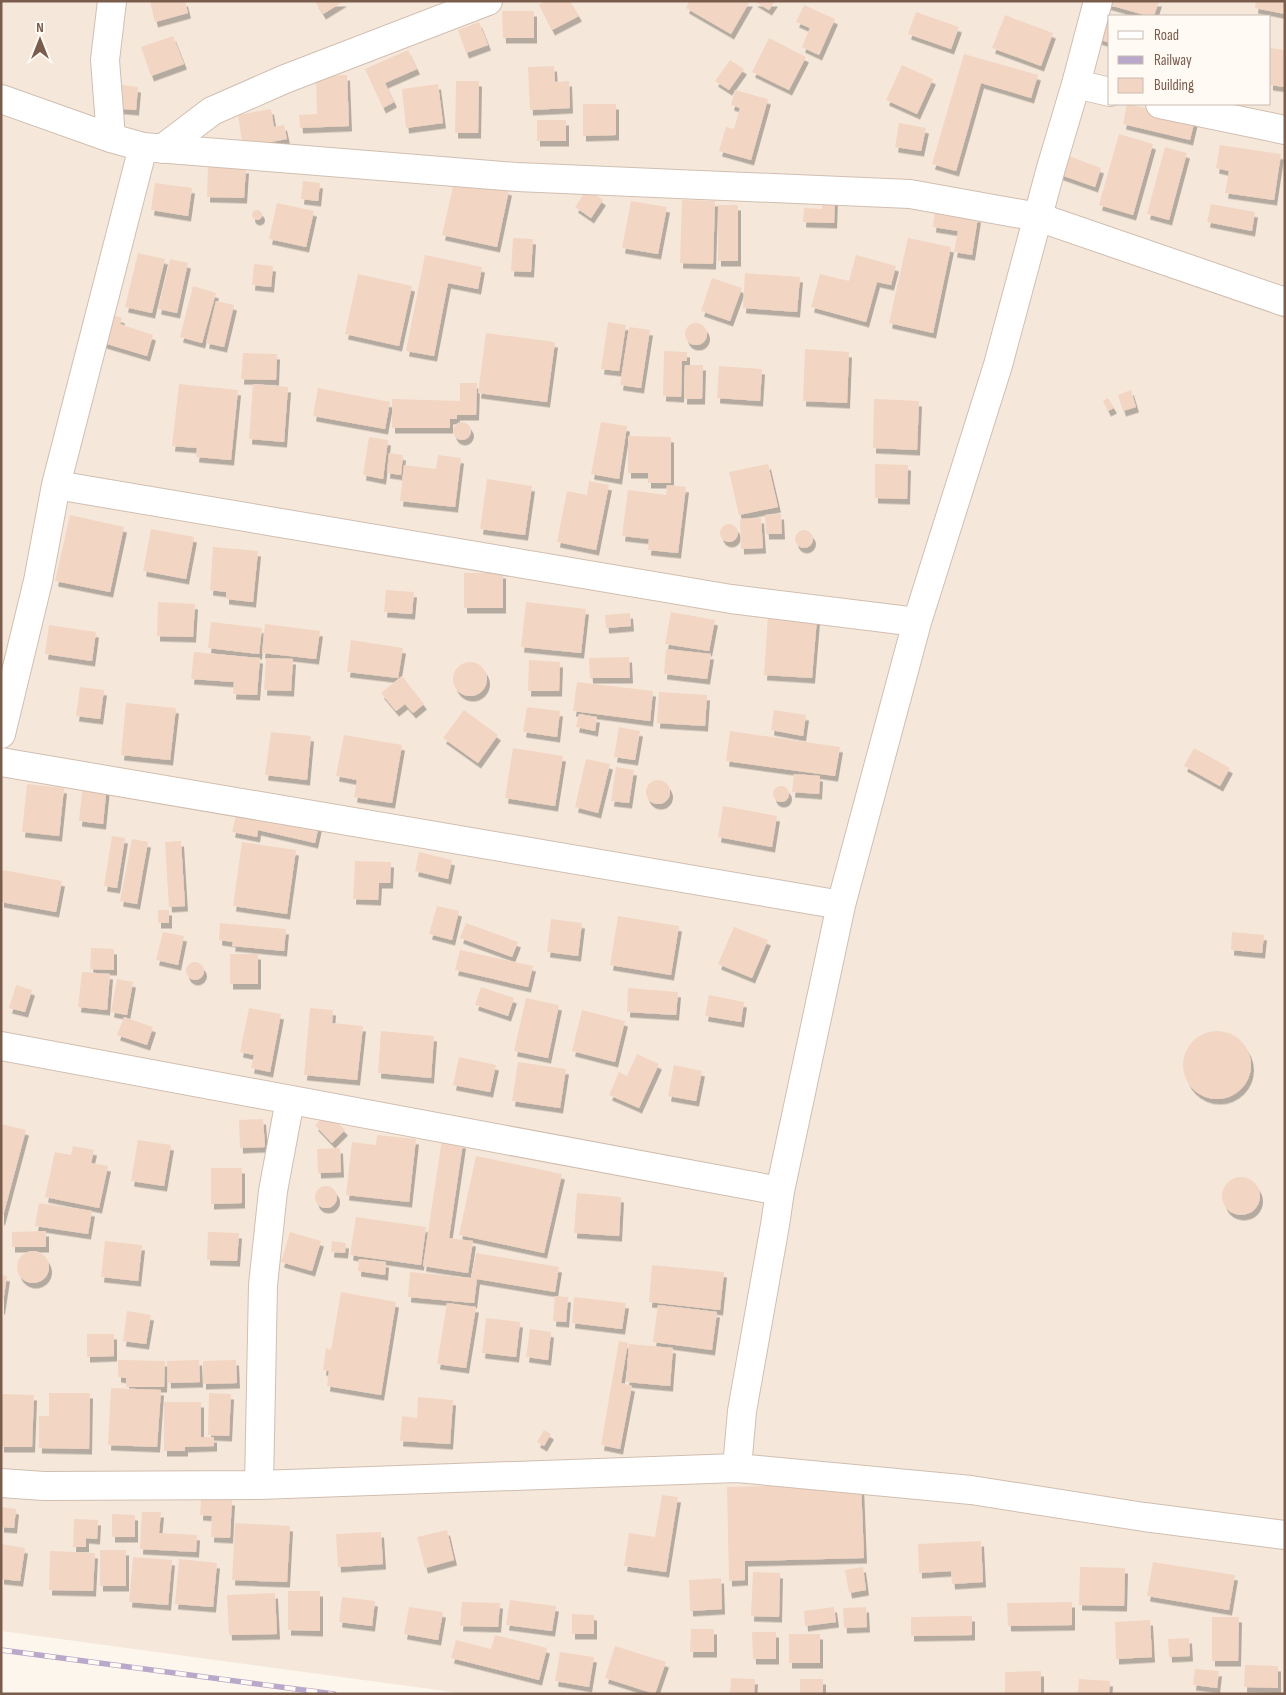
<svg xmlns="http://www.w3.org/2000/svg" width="1286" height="1695" font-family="'Sofia Sans Condensed',sans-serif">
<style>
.residential{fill:#f5e8da;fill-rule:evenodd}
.building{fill:#f3d5c3;filter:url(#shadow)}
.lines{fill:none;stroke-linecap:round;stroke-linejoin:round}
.minor-casing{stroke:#d1beb0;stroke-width:30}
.minor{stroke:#fff;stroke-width:28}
.rail-casing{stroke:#b9a8c9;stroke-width:5.5}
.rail{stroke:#fffaf3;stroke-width:4;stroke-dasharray:11;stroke-linecap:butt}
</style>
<defs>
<filter id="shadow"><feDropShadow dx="3" dy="5.5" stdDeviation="0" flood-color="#0004"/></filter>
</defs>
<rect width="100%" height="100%" fill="#fdf6ec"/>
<path class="residential" d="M1,1H1285V1694H467L1,1631ZM1110,16H1270V104H1110Z"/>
<path class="building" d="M150,1H185L188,13L155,22Z
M315,1H344L323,14Z
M545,1H570L579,16L552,30L539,5Z
M689,1H750L731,34L686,8Z
M754,1H775L769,10Z
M1107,1H1159L1154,16H1148L1106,4Z
M1256,1H1285V14L1255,8Z
M804,5L835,19L819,55L802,47L810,28L796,22Z
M502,11H534V38H503Z
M916,12L959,27L951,49L908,34Z
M1005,15L1053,33L1041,66L992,48Z
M1106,18L1110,20V43L1098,39Z
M479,22L488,45L466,53L458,30Z
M173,36L184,64L151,76L141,47Z
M769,38L806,57L789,90L752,72Z
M1270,48L1285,50L1284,87L1270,85Z
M408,50L417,69L385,83L394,102L383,108L365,69Z
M964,54L1038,75L1031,98L981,83L956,171L932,164Z
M730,60L744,69L729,90L715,81Z
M902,65L933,79L917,114L886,100Z
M554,66L555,82L569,81L570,108L530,110L528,67Z
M347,75L349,126L300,128L299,115L317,114L316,76Z
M456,81H479L478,133H455Z
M113,84L138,87L136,110L111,108Z
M438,84L443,123L406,128L402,89Z
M735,90L768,99L751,160L719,151L726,127L734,129L740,108L731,105Z
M583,104H616V135L583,136Z
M1127,104L1195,119L1190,140L1123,124Z
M271,109L274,127L284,125L287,139L243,147L238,115Z
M537,120H566V141H537Z
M899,123L926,128L921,151L895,147Z
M1119,134L1153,144L1133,215L1099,205Z
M1220,145L1281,154L1274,200L1225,193L1229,171L1216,168Z
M1165,147L1187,153L1169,220L1147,214Z
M1066,155L1101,168L1095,187L1058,174Z
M208,167L246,168L244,198L207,197Z
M455,178L509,190L497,247L442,235Z
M303,181L320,183L318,201L301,199Z
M155,183L192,188L188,216L151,210Z
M587,189L603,200L591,218L575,207Z
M822,195L835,196L834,223L803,222L804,208L822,209Z
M682,200L715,201L713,264L680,263Z
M631,201L667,207L658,254L622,248Z
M277,203L314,211L306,247L269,239Z
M1211,204L1255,212L1252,231L1207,222Z
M718,205H738V261H718Z
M252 215a5 5 0 1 1 10 0a5 5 0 1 1-10 0Z
M935,210L978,217L972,255L954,252L958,231L933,227Z
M513,238L533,239L531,272L511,271Z
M908,238L951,247L933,333L889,323Z
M138,253L165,259L152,313L125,307Z
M425,255L482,267L478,289L448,283L434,356L406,351Z
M856,255L896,266L891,285L877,282L866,322L811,307L820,274L849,281Z
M170,259L188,263L177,313L158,309Z
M254,264L273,266L271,287L252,285Z
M745,273L800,277L797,312L743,308Z
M358,274L412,286L399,346L345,334Z
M712,278L742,288L730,321L701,311Z
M193,286L216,293L202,343L180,337Z
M216,301L234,305L224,347L206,343Z
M106,313L122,318L120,324L153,335L147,356L97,341Z
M608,322L626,325L619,371L601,369Z
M685 334a11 11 0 1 1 22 0a11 11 0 1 1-22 0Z
M629,327L650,330L641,388L620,385Z
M486,333L555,342L547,402L478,393Z
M805,349L849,352L847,403L803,401Z
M664,351L687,352V361H682L681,397L663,396Z
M243,353L277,354L276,380L241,379Z
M685,365H703L702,399H684Z
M719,366L762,369L760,401L717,398Z
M460,383H477L476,415H457V419H450V428H392V399L460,401Z
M179,384L238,390L231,460L196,457L197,448L172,446Z
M253,384L288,387L284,442L249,439Z
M318,388L390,402L385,429L313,416Z
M1131,390L1136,407L1123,411L1118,395Z
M1108,398L1114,408L1108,411L1103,401Z
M874,399L919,401L917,450L873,448Z
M601,422L627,426L619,479L591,474Z
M453 431a9 9 0 1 1 18 0a9 9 0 1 1-18 0Z
M628,436L671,437V483H648V473H628Z
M369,437L388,440L383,479L363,475Z
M389,453L403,455L401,475L387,473Z
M438,455L461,458L455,507L400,501L404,465L436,469Z
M768,464L778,507L739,515L729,472Z
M875,464L908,465L907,499L875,498Z
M487,479L532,486L525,535L480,529Z
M589,481L609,485L596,550L557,542L567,491L587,495Z
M667,485L686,487L678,553L648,550L649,539L622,536L628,490L666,495Z
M781,514L782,534H766L765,515Z
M70,515L124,527L110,592L55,581Z
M761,518L763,548L741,549L740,519Z
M720 533a9 9 0 1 1 18 0a9 9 0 1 1-18 0Z
M151,529L194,537L186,579L143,571Z
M795 539a9 9 0 1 1 18 0a9 9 0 1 1-18 0Z
M213,547L258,551L253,602L226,599V592L210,590Z
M464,573H503V608H464Z
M386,590L414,592L412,614L384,612Z
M158,602L195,604L193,637L157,636Z
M526,602L586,609L581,653L521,647Z
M671,612L715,620L709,651L665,644Z
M630,613L631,626L606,628L605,615Z
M768,615L817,618L812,678L764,675Z
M211,622L262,628L259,654L208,648Z
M265,624L320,631L316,659L262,653Z
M49,625L96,632L92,661L45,654Z
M351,640L403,648L398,678L347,672Z
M666,649L711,654L707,679L664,674Z
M194,652L260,658L257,695L233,694L234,682L191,679Z
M629,657L630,678H590L589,658Z
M266,658L293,659L291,691L264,690Z
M529,660L560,662L559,691H528Z
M453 679a17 17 0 1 1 34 0a17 17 0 1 1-34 0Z
M402,676L424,704L413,713L405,704L396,711L381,693Z
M577,682L653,691L650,721L573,711Z
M80,687L104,690L100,719L76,716Z
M659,692L707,695L705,726L657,723Z
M126,703L176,708L170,760L121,755Z
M527,707L560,711L557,737L523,732Z
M464,710L498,735L478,763L443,738Z
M774,710L806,715L803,736L771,730Z
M579,714L597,717L595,731L576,727Z
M619,727L640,731L635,760L614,757Z
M730,731L840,747L835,776L726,761Z
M271,732L311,736L307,780L265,775Z
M344,735L402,745L392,803L354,797L357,780L336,776Z
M513,748L563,756L555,806L505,798Z
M1194,748L1230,768L1220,786L1184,766Z
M586,759L610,764L598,813L575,807Z
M616,767L634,770L629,803L611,801Z
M794,774L820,776L819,794L792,792Z
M646 792a12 12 0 1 1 24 0a12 12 0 1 1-24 0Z
M83,783L107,785L103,824L79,821Z
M27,784L64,788L59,836L22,832Z
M773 794a8 8 0 1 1 16 0a8 8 0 1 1-16 0Z
M723,806L777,816L772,847L718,837Z
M238,807L319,825L315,843L258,830L257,837L232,832Z
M112,836L125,838L117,888L104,886Z
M132,839L148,842L137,904L120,901Z
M181,841L185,906L169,907L165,842Z
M242,842L296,850L287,914L233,906Z
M419,852L452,860L448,879L415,871Z
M355,861L391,862L390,883H379L378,900L353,899Z
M3,870L62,881L56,912L1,902V882Z
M437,906L459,911L452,940L429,934Z
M158,910H169V923H158Z
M618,916L679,926L671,975L610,965Z
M551,919L582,923L578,956L547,952Z
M220,923L286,929L284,951L232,946L233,942L219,940Z
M466,923L518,942L512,957L460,938Z
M734,927L768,940L752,978L718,964Z
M163,932L184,936L178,965L156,960Z
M1232,932L1264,935L1262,953L1231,950Z
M91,948L114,949V970L90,969Z
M460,950L533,966L528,987L455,970Z
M230,954H258V984H230Z
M186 971a9 9 0 1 1 18 0a9 9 0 1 1-18 0Z
M82,972L110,974L107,1010L78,1007Z
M117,979L133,982L127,1015L111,1012Z
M16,985L32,990L25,1012L9,1008Z
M481,987L514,998L508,1016L475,1005Z
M628,988L678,992L676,1015L627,1012Z
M709,995L744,1002L741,1022L705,1016Z
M526,998L559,1005L548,1058L514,1051Z
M249,1008L281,1014L270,1072L251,1068L254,1055L240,1052Z
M310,1008L333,1010L332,1023L363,1026L357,1080L304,1075Z
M582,1010L625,1021L615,1062L572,1051Z
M124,1017L153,1027L147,1045L117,1035Z
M381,1031L434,1036L431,1078L378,1073Z
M1183 1065a34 34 0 1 1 68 0a34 34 0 1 1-68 0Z
M637,1054L659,1064L639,1108L609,1095L619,1072L627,1076Z
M459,1057L496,1065L490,1092L453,1085Z
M518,1062L566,1069L560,1108L512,1101Z
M674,1065L702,1071L696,1101L668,1096Z
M328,1113L345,1130L332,1143L315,1125Z
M263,1119L265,1147L240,1148L239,1120Z
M1,1124L26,1130L2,1220L1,1219Z
M377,1135L416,1139L409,1202L346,1195L352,1142L376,1145Z
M442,1139L463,1143L449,1238L473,1241L468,1273L423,1266Z
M138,1140L171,1145L164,1186L131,1181Z
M73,1146L94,1150L91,1163L108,1166L99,1208L45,1197L55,1152L71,1155Z
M340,1148L341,1172L318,1173L317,1149Z
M476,1156L562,1174L544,1253L459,1235Z
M211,1168H242V1203L211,1204Z
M1222 1196a19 19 0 1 1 38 0a19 19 0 1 1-38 0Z
M315 1197a11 11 0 1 1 22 0a11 11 0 1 1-22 0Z
M577,1193L621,1197L619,1236L574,1233Z
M39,1203L92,1211L88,1234L35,1226Z
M356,1217L426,1227L421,1265L350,1255Z
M46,1231V1247H12V1232Z
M208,1232L239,1233L237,1261L207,1260Z
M290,1232L321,1241L312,1271L281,1262Z
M105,1241L142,1245L138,1281L101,1277Z
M332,1241L346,1243L345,1253L331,1252Z
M17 1267a16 16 0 1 1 32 0a16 16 0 1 1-32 0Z
M476,1253L559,1267L555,1292L477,1279L474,1303L408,1297L410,1272L471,1278Z
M359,1259L386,1262L385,1275L358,1271Z
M652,1265L724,1272L720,1310L649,1302Z
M1,1275L7,1276L2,1309H1Z
M341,1292L396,1302L381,1395L327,1386L329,1371L323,1370L326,1348L331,1350Z
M555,1296L568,1297L566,1322L553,1321Z
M574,1297L626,1303L622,1329L572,1323Z
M447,1303L476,1307L466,1368L437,1364Z
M658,1305L717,1312L712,1350L653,1342Z
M127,1311L151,1315L146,1344L123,1341Z
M486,1318L520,1322L516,1357L482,1353Z
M530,1329L551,1332L548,1360L526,1357Z
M87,1334H114V1356L87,1357Z
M619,1341L628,1343L621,1383L632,1386L620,1449L601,1445Z
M629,1344L673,1348L670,1386L626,1382Z
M118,1360L165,1361L164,1387H126V1378L118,1377Z
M199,1360L200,1382L168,1383L167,1361Z
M236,1360L237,1383L203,1384V1361Z
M111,1388L161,1390L157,1447L108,1445Z
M49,1393H90L89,1449L39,1448V1416H49Z
M209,1393L231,1394L229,1436L208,1435Z
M1,1394L34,1395L32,1447H1Z
M418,1397L453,1400L450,1444L400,1441L402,1416L417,1418Z
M164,1402H201V1437H214V1446L185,1447V1451H164Z
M544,1430L551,1434L544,1446L537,1442Z
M861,1483L864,1558L745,1561V1580L729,1581L727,1487Z
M662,1495L678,1497L666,1572L624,1566L629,1533L655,1537Z
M201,1499L232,1500L230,1538L211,1537L212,1516L200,1515Z
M1,1507L16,1509L14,1528L1,1527Z
M142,1512H161L159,1533L197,1535L196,1552L140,1549Z
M112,1514L135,1515V1537H112Z
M74,1519L98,1520L97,1539L86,1538V1547H73Z
M235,1523L290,1526L287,1582L232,1580Z
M447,1530L454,1560L425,1568L417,1537Z
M381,1532L383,1564L338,1567L336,1534Z
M981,1541L983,1582L952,1584L951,1571L919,1573L918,1544Z
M1,1544L25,1548L20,1581L1,1579Z
M100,1550H126V1586H100Z
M50,1551L95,1553L93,1591L49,1590Z
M133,1557L172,1560L168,1605L129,1602Z
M179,1559L217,1563L213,1607L175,1604Z
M1153,1562L1235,1575L1229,1610L1147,1596Z
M863,1567L866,1590L849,1593L845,1570Z
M1080,1567L1125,1568L1124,1606L1079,1605Z
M753,1572L780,1573L779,1617L751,1616Z
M721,1578L722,1609L690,1611L689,1580Z
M288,1591H320V1631L288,1630Z
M275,1593L277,1634L229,1635L227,1595Z
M342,1597L375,1601L372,1626L339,1622Z
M510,1600L556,1606L552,1631L506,1625Z
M462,1602L500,1603L498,1627L460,1626Z
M1072,1602V1625L1008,1626L1007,1603Z
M409,1607L443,1612L438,1640L404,1634Z
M834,1607L836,1622L805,1626L804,1611Z
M866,1607L867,1627L844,1628L843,1608Z
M572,1614L594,1615V1634H572Z
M972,1616V1635L911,1636V1617Z
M1212,1617H1239L1238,1661H1212Z
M1150,1620L1152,1657L1116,1659L1115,1622Z
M691,1629H714V1652H690Z
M752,1632H776V1659H753Z
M789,1634H820V1663H789Z
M495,1635L547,1648L539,1680L451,1658L456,1640L491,1649Z
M1189,1638L1190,1656L1169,1657L1168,1639Z
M615,1646L666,1662L655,1694L605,1678Z
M560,1652L594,1657L589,1687L555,1681Z
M1245,1665L1278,1666V1688L1244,1687Z
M1195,1669L1219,1671L1217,1688L1193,1685Z
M1041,1671V1694H1005V1672Z
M731,1678L755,1679L754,1694H730Z
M800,1679H823V1694H800Z
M1079,1679L1110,1681L1109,1694H1078Z"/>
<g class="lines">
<g class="minor-casing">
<path id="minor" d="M1076,84L1110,92
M1,99L111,138L143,147L517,177L910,194L1038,217L1285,302
M1160,104L1285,130
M111,138L105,60L112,1
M162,149L212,111L285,79L488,1
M56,485L731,599L917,622
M1,734L38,581L56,485L143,147
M1,762L841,905
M1,1046L780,1191
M737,1468L742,1411L775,1225L780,1191L841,905L917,622L998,365L1051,168L1076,84L1098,1
M1,1483L44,1486L259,1485L737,1468L971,1490L1144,1517L1285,1535
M259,1485L263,1285L273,1191L290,1100"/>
</g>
<use href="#minor" class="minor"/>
<g class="rail-casing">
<path id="rail" d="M1,1650L334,1694"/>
</g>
<use href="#rail" class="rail"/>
</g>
<rect width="1286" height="1695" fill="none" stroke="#7a5c4d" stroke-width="5"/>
<rect x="1108" y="15" width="162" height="90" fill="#fffaf3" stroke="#cabbb1"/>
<rect x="1118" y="31" width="25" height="8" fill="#ffffff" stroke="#cabbb1"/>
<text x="1154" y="40" font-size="15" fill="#7a5c4d">Road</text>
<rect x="1118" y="56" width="25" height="8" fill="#b9a8c9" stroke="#cabbb1"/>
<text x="1154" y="65" font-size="15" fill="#7a5c4d">Railway</text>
<rect x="1118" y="78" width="25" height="15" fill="#f3d5c3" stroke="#cabbb1"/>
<text x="1154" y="90" font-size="15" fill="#7a5c4d">Building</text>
<g transform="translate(40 40)" stroke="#fffaf3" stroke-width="4" paint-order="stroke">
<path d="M0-4L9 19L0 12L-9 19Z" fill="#7a5c4d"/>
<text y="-8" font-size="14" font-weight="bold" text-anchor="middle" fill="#7a5c4d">N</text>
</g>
</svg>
